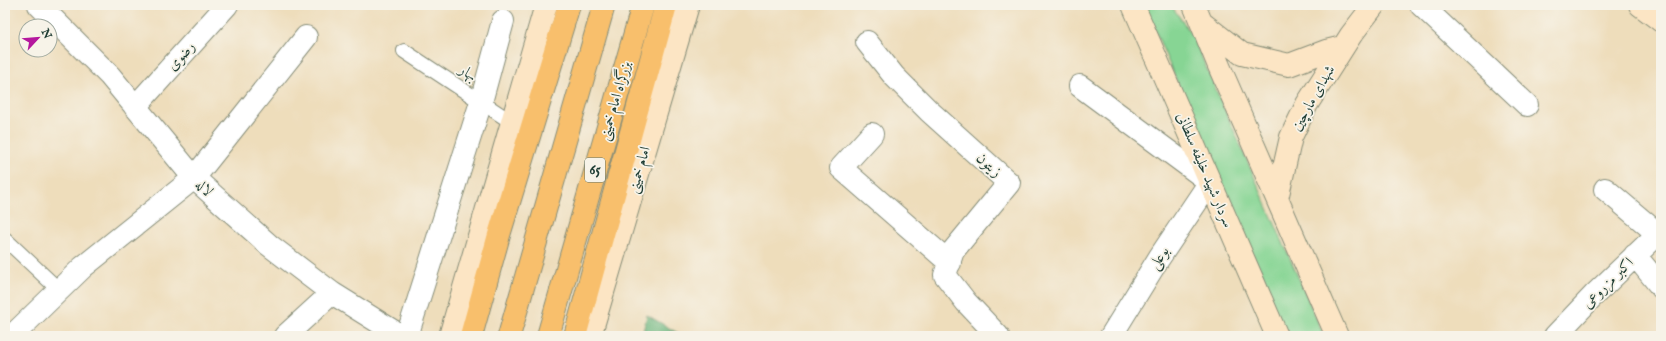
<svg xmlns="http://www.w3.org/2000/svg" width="1666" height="341" font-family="'IM FELL English',Amiri,serif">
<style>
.green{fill:#87d594;stroke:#538964}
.forest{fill:#6db67e;stroke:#467a59}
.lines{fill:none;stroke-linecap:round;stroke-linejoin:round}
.lane-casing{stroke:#868d78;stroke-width:16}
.street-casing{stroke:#868d78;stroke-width:24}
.secondary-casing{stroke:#868d78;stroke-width:24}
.highway-casing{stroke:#868d78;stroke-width:24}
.lane{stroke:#fff;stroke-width:14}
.street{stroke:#fff;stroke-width:22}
.secondary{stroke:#fce5c4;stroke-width:22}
.highway{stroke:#f8bf6c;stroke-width:22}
.labels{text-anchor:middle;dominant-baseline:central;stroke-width:3.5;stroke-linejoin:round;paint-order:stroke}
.shield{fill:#f7f3e8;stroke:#60746a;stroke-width:1}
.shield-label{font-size:14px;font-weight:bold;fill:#1f3d34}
.street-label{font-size:15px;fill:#1f3d34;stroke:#f7f3e8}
</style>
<rect width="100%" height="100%" fill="#f7f3e8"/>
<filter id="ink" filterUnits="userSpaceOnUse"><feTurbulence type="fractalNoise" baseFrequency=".025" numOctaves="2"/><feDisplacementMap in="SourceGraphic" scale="8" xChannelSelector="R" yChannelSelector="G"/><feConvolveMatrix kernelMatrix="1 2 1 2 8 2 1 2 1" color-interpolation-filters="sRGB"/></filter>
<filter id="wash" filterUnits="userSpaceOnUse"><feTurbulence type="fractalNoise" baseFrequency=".012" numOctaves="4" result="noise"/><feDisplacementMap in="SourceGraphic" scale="16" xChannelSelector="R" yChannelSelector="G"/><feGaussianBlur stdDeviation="0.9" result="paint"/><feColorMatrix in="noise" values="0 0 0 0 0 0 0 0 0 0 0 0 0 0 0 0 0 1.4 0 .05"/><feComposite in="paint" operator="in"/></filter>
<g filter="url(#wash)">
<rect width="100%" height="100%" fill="#edb"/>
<path class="green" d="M1144,5H1171L1192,35L1324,336H1286Z"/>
<path class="forest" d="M647,315L683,336H642Z"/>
</g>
<g filter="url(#ink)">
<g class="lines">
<g class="lane-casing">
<path id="lane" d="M404,51L513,123
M5,239L59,290"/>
</g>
<g class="street-casing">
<path id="street" d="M39,5L110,76L194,178L269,245L332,293L401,336
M1421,5L1527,105
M867,42L894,76L929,111L1009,183L953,251L945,275L966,302L998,336
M1080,86L1210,182L1159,258L1111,336
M135,107L227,5
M872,134L841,168L950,263
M1605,189L1658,234
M1635,255L1661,287
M12,336L83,267L194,178L306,37
M285,336L332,293
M407,336L481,102L503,21
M1555,336L1594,295L1661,231"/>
</g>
<g class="secondary-casing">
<path id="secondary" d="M1133,5L1277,336
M1194,5L1219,66L1337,336
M1640,5L1661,21
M1202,23L1242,54L1289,65L1326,51L1343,47
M1277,199L1291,137L1307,104L1351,35L1374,5
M450,336L546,5
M590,336L688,5"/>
</g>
<g class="highway-casing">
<path id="highway" d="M471,336L499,235L569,5
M509,336L604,5
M548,336L643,5
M575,336L666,5"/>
</g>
<use href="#lane" class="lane"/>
<use href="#street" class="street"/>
<use href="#secondary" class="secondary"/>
<use href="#highway" class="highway"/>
</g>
</g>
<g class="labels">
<rect class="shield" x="585" y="158" width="20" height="24" rx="3"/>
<g class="shield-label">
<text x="595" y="170">65</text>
</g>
<g class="street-label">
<text transform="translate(181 56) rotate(-48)">رضوی</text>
<text transform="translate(468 73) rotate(34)">بهار</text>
<text transform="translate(1313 98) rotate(-60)">شهدای مارچین</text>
<text transform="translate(615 101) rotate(-74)">بزرگراه امام خمینی</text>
<text transform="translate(989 165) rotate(42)">زیتون</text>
<text transform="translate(639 170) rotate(-74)">امام خمینی</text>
<text transform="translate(1205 170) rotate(67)">سردار شهید خلیفه سلطانی</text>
<text transform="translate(204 188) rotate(42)">لاله</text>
<text transform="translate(1159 258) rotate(-57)">بوعلی</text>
<text transform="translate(1608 283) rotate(-45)">اکبر مزروعی</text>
</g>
</g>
<rect width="1666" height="341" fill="none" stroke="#f7f3e8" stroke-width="20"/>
<g transform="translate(38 38) rotate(64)"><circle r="19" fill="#f7f3e8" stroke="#a1aaa0"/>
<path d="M0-3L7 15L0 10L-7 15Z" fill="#b5179e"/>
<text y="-6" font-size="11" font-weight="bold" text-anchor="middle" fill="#1f3d34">N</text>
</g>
</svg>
